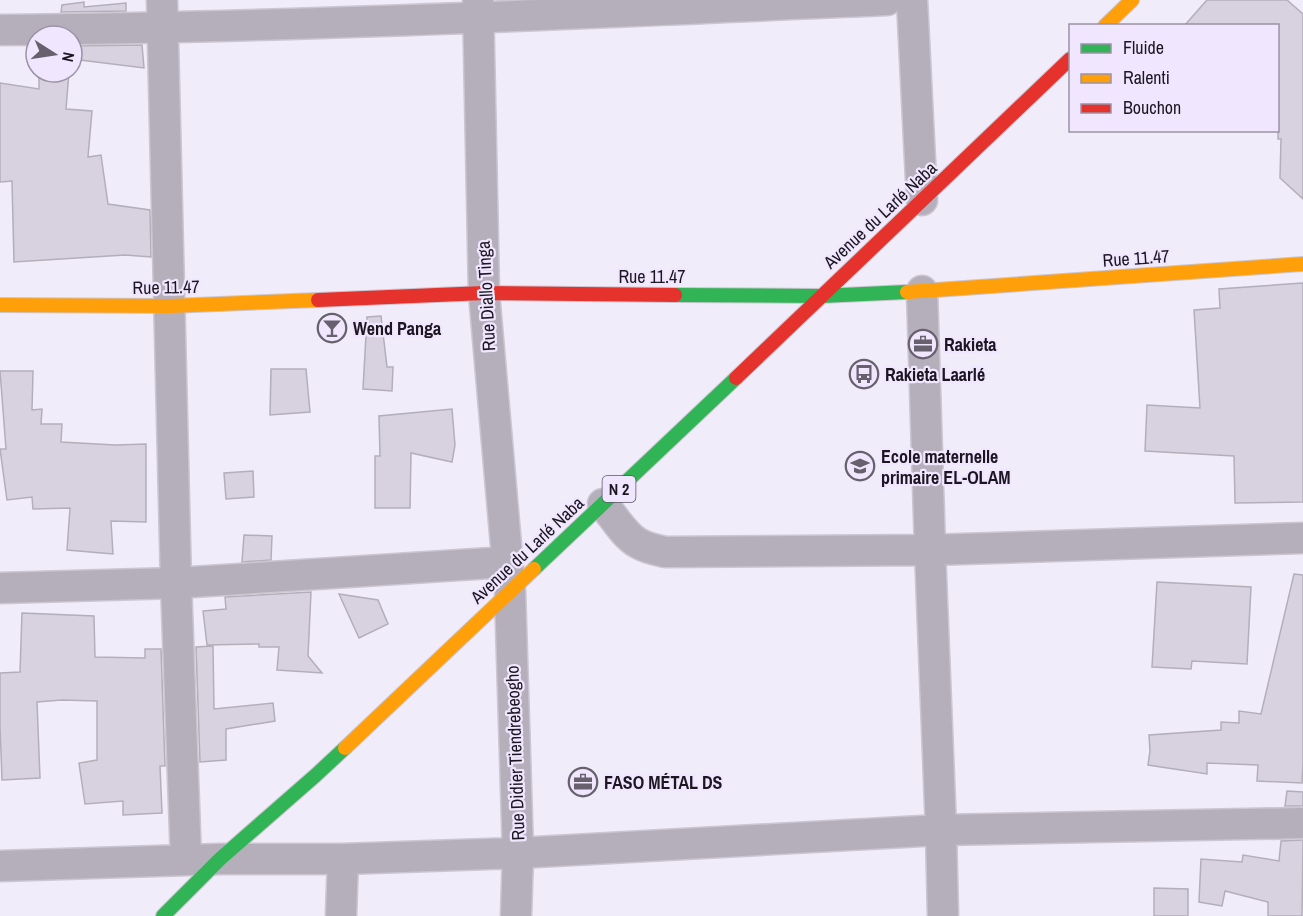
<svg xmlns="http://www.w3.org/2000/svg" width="1303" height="916" font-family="'Archivo Narrow',sans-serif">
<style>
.building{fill:#d8d2e0;stroke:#b3aeba;stroke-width:1.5}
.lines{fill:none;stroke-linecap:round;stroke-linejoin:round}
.street-casing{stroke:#cbc6d1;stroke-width:33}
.fast-casing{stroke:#cbc6d1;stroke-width:16}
.slow-casing{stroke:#cbc6d1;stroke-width:16}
.jam-casing{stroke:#cbc6d1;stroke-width:16}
.street{stroke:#b5afbc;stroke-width:30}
.fast{stroke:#30b455;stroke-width:14}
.slow{stroke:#ff9f0a;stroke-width:14}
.jam{stroke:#e5322d;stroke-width:14}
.labels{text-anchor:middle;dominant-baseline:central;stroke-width:4.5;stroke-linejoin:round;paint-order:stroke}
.shield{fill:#f0e7fe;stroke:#5b5563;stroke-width:1.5}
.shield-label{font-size:16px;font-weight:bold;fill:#1b1620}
.street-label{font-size:18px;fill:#1b1620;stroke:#f0e7fe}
.poi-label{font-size:18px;font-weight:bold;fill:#1b1620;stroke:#f0e7fe;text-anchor:start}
</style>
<rect width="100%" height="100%" fill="#f1ecf9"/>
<path class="building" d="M1207,0H1287L1303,14V199L1280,178L1281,139H1278V26H1184Z
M84,2V7L126,3V11L61,12L62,5Z
M142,45L144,68L72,59V46Z
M39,72H69L66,109L92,111L88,157L101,155L108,204L150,210L151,257L125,255L14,262L12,181L0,182V83L39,89Z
M1303,283V502L1235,503L1234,456L1145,451L1147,405L1200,408L1194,310L1220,308L1219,289Z
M381,316L387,367H393L392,391L363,389L367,317Z
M271,369H306L310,412L270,415Z
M0,371H33L32,410L42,409L41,424H62L61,442L115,445L146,444V522L111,521L113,554L67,550L70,508L33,509L32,497L7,500L0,449H6Z
M452,409L455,445L452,462L411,453L410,508H375V456H380L379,416Z
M253,471L254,497L226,499L224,473Z
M244,535L272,536L271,560L242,562Z
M1294,574L1303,575V763L1302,783L1257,781L1258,765L1207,763V774L1148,765L1150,751L1149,735L1221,730V722L1239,723V711L1261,714Z
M1157,582L1251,587L1247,664L1192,661L1191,669L1152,667Z
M311,592L308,656L322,673L277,670L279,647H259V644L207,645L203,611L226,609L225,597Z
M339,594L378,600L388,624L359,638Z
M22,613L94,616L95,657L145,658V649H161L165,766H160L162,813L123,815V801L85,804L79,763L97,760V701L62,700L37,702L40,778L2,780L0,726V673L20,672Z
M213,646L214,709L273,703L275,721L226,729V760L200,762L196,647Z
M1287,791L1303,792V806H1285Z
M1303,840L1302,916H1268V902L1225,891L1222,906L1199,902L1201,859L1242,862L1243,855L1279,861L1281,841Z
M1154,888L1188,889V916H1154Z"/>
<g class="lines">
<g class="street-casing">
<path id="street" d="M162,0L176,583L186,860
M478,0L484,293L510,591L518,853L516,916
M912,0L922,200
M0,30C296,27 591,13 887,0
M922,291L930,550L941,830L943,916
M603,504C614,517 624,535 638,543C646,548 656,550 665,552L930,550L1303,538
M0,588L176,583L507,562
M0,866L220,859H343L518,853L941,830L1303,823
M341,916L343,859"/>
</g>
<g class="fast-casing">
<path id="fast" d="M675,295L821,296L907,292
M534,569L736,378
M163,916L220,859L316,775L345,748"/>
</g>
<g class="slow-casing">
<path id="slow" d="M1105,26L1132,0
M907,292L1303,264
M0,305L170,306L318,300
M345,748L534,569"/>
</g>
<g class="jam-casing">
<path id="jam" d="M318,300L484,293L675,295
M736,378L1070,59"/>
</g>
<use href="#street" class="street"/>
<use href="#fast" class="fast"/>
<use href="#slow" class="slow"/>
<use href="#jam" class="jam"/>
</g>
<defs>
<g id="bar-ring" transform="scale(1.5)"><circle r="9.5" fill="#f0e7fe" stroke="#66616c" stroke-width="1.5"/><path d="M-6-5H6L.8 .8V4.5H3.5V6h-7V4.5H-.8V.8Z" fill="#66616c"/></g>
<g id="office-ring" transform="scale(1.5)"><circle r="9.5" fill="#f0e7fe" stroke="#66616c" stroke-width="1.5"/><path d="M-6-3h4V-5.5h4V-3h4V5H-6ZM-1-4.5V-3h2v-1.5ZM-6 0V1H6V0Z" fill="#66616c"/></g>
<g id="bus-ring" transform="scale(1.5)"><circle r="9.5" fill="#f0e7fe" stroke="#66616c" stroke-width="1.5"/><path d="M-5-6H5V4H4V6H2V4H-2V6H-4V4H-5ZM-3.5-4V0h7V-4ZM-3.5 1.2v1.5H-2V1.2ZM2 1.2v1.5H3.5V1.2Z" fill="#66616c"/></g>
<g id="school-ring" transform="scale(1.5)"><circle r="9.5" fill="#f0e7fe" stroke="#66616c" stroke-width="1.5"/><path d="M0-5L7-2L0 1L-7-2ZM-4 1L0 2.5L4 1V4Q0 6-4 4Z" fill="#66616c"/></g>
</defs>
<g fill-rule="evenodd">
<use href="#bar-ring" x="332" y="328"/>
<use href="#office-ring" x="923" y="344"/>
<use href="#bus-ring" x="864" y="374"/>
<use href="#school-ring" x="860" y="466"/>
<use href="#office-ring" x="583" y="782"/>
</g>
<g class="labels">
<rect class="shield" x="602.5" y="476" width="33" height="26" rx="4.5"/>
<g class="shield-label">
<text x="619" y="489">N 2</text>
</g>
<g class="street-label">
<text transform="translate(880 215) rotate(-43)">Avenue du Larlé Naba</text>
<text transform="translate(1136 258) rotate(-4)">Rue 11.47</text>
<text x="652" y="276">Rue 11.47</text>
<text transform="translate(166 287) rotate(-1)">Rue 11.47</text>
<text transform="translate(486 296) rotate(-93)">Rue Diallo Tinga</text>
<text transform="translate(527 550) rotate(-43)">Avenue du Larlé Naba</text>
<text transform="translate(515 753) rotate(-92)">Rue Didier Tiendrebeogho</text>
</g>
<g class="poi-label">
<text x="353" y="328">Wend Panga</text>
<text x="944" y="344">Rakieta</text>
<text x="885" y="374">Rakieta Laarlé</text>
<text x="881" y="456">Ecole maternelle<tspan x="881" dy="21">primaire EL-OLAM</tspan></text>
<text x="604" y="782">FASO MÉTAL DS</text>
</g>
</g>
<rect x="1069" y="24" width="210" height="108" fill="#f0e7fe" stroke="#9b93a5" stroke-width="1.5"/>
<rect x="1081" y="44" width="30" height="9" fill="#30b455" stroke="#9b93a5" stroke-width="1.5"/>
<text x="1123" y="54" font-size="18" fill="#1b1620">Fluide</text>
<rect x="1081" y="74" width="30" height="9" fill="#ff9f0a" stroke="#9b93a5" stroke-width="1.5"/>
<text x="1123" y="84" font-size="18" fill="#1b1620">Ralenti</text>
<rect x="1081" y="104" width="30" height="9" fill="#e5322d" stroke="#9b93a5" stroke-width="1.5"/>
<text x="1123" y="114" font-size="18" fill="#1b1620">Bouchon</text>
<g transform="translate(54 54) rotate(102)"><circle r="28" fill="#f0e7fe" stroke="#9b93a5" stroke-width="1.5"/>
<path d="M0-4.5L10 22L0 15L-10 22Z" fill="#66616c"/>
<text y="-9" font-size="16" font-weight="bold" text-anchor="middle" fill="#1b1620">N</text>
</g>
</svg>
